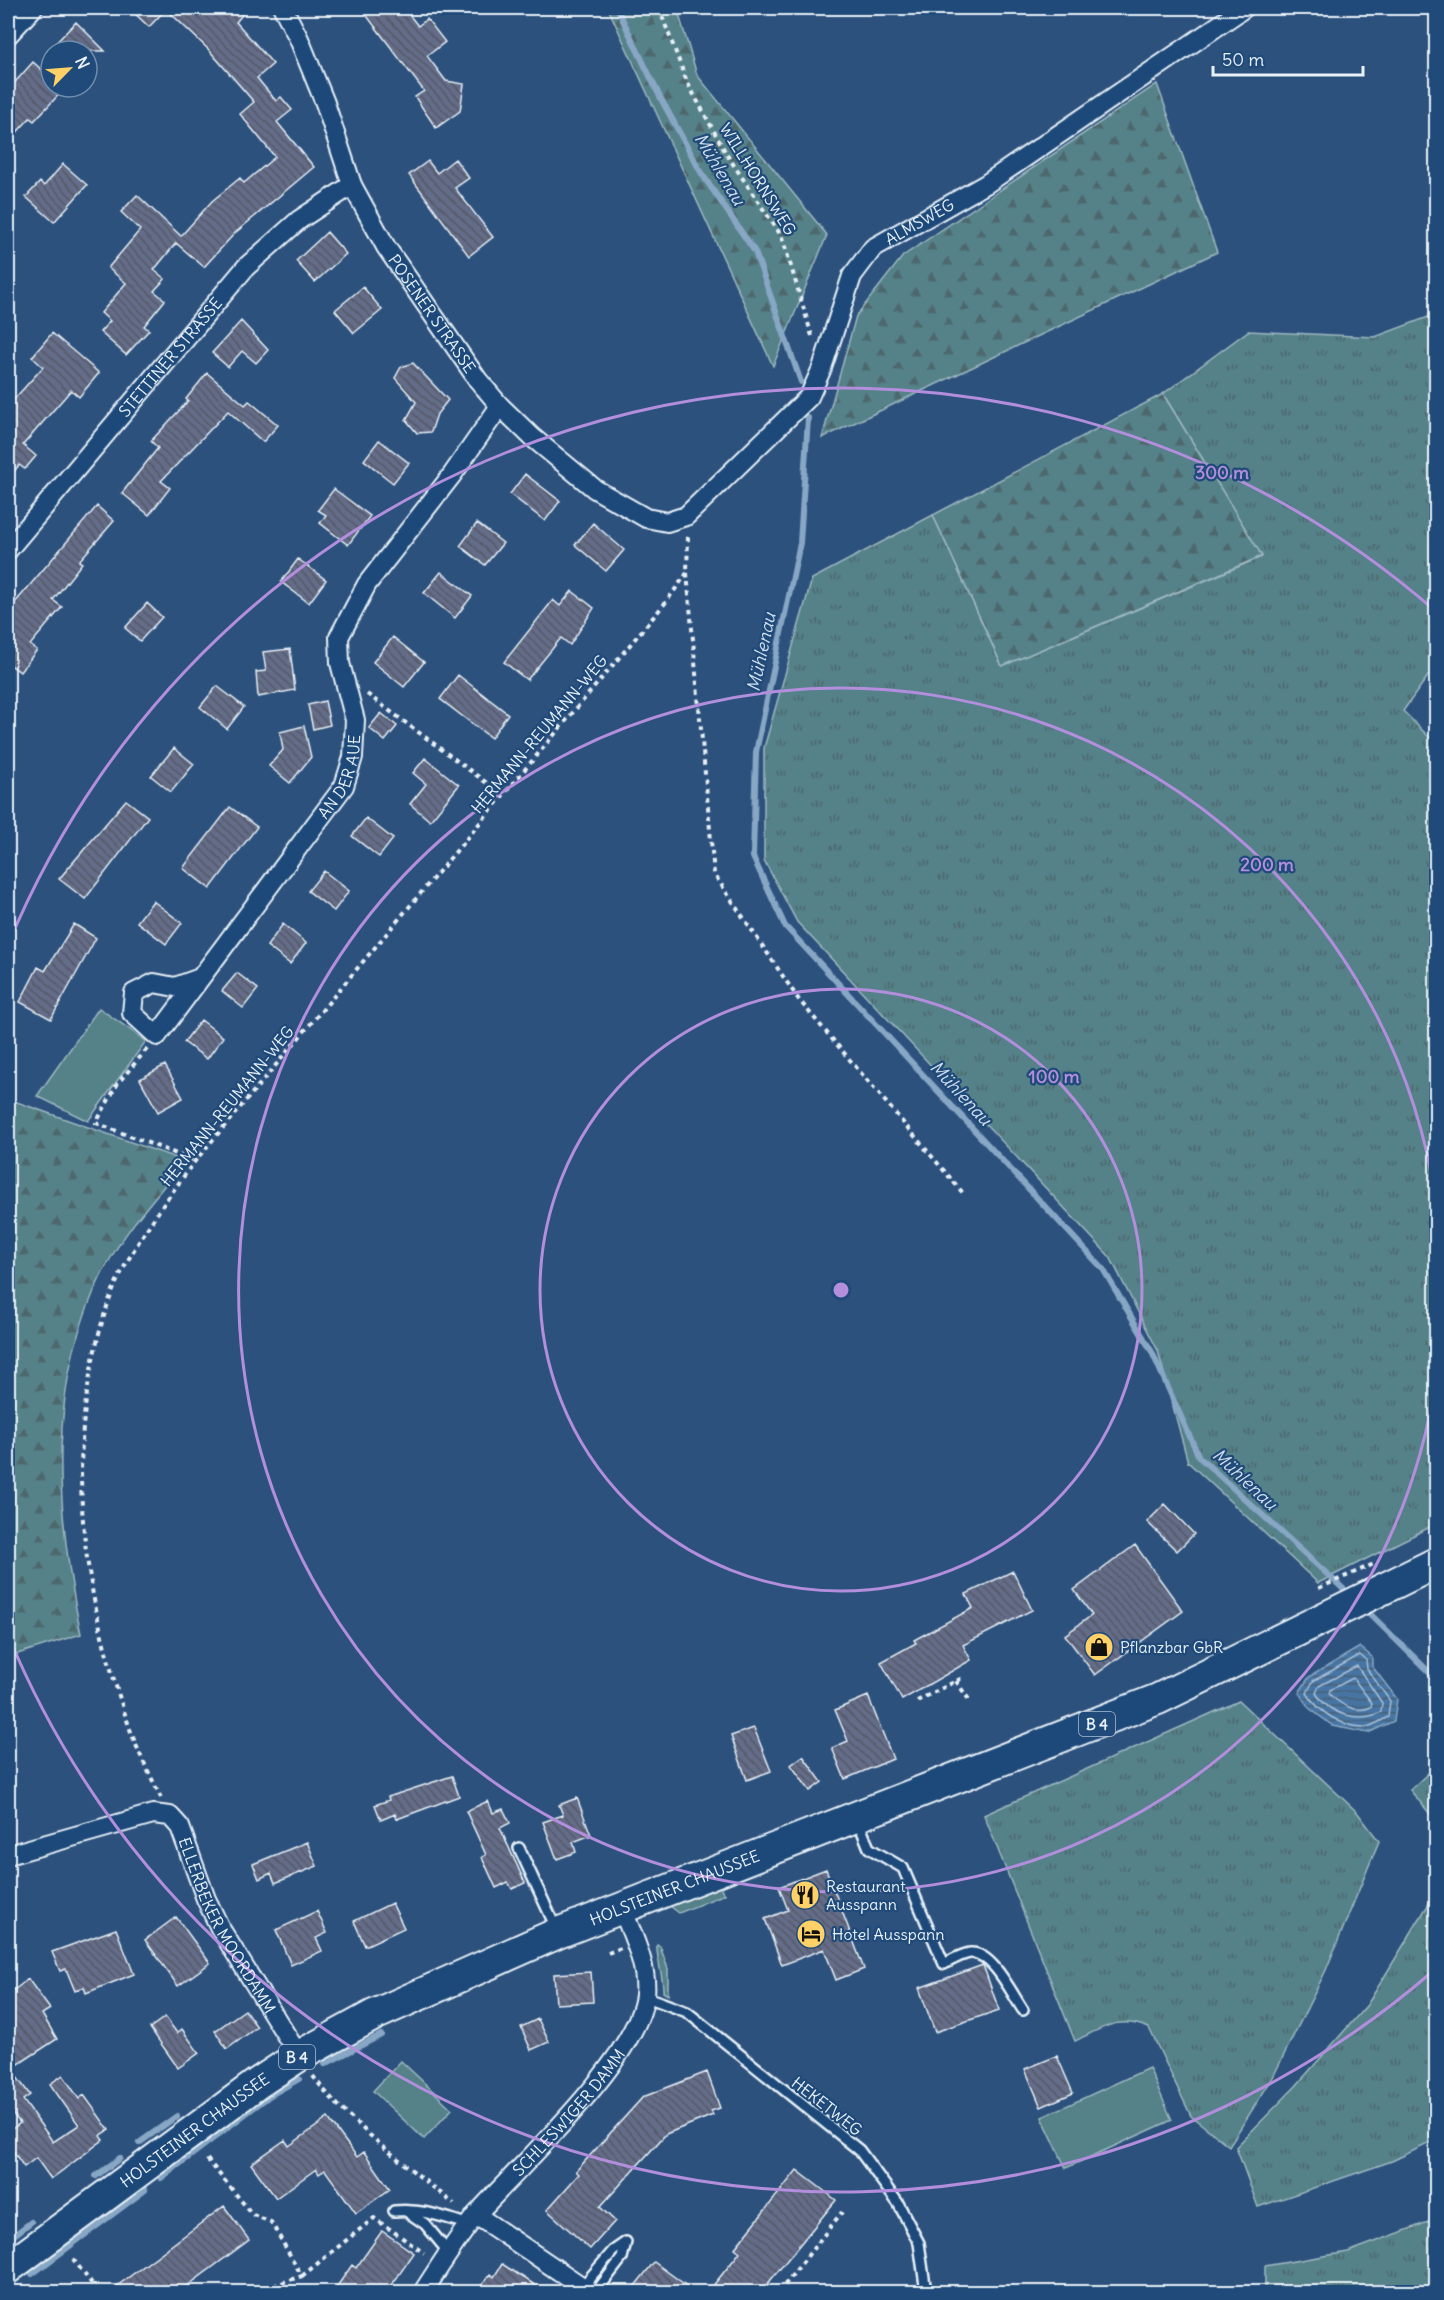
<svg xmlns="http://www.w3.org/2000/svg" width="1444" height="2300" font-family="Delius,sans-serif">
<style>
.grass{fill:url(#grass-tufts);stroke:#9eb9c0;stroke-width:1.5}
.forest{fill:url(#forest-firs);stroke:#9eb9c0;stroke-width:1.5}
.green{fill:#548189;stroke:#9eb9c0;stroke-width:1.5}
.water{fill:url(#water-rules);stroke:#87a7c5;stroke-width:1.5}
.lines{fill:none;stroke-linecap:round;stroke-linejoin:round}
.shore{stroke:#a8bfd6;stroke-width:1.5}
.stream{stroke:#87a7c5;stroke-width:6}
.building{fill:url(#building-back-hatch);stroke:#e8f1f8;stroke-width:1.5}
.service-casing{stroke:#e8f1f8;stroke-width:14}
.minor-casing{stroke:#e8f1f8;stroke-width:22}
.primary-casing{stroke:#e8f1f8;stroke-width:34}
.path{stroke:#e8f1f8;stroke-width:4;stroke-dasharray:4.5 4.5;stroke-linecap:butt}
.service{stroke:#1f4a7a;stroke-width:9}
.minor{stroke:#1f4a7a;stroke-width:18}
.primary{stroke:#1f4a7a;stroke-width:30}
.ring{fill:none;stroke:#b28edc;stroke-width:3}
.labels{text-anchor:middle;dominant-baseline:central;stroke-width:4.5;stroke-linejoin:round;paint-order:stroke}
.shield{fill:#1f4a7a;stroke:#acbfd2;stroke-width:1.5}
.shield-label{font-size:15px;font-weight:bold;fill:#e8f1f8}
.street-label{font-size:16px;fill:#e8f1f8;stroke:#1f4a7a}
.poi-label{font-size:16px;fill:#e8f1f8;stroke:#1f4a7a;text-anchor:start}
.water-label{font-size:18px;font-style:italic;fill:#d0deeb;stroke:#1f4a7a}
.centre{fill:#b28edc;stroke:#1f4a7a;stroke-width:3}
.ring-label{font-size:18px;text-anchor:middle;font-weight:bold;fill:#b28edc;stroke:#1f4a7a;stroke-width:4.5;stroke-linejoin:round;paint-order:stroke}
</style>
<defs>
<pattern id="grass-tufts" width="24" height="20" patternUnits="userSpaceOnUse" patternTransform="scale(1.5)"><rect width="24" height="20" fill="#548189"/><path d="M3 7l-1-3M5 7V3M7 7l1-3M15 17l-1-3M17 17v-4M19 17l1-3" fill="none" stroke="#4e676d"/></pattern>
<pattern id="forest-firs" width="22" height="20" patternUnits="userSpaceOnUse" patternTransform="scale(1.5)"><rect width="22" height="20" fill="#548189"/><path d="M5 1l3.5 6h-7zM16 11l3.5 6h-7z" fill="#4e676d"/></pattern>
<pattern id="water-rules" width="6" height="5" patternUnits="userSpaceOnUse" patternTransform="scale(1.5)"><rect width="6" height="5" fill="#4775a3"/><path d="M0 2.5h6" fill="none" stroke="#465e76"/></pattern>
<pattern id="building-back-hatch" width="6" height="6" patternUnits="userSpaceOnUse" patternTransform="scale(1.5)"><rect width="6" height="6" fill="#646c88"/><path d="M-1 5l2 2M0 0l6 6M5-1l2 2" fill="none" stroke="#545866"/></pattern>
</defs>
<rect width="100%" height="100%" fill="#2d517d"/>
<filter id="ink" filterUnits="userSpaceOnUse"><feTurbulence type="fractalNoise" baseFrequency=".0167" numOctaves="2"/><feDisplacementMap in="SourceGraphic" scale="12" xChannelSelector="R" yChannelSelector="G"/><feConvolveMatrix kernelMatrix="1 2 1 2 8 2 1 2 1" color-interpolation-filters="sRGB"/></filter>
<g filter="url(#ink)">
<path class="grass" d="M1436,314V665L1403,711L1436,744V1524L1318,1583L1188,1462L1158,1351L1110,1257L797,922L764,860V748L812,579L933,515L1002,666L1262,557L1163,394L1248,331L1375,337Z
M1239,1701L1357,1812L1379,1841L1326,1970L1272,2079L1229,2146L1191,2116L1149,2028C1119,2015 1102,2028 1075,2041L984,1815Z
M1436,1766V1821L1410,1790Z
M719,1886L725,1894L679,1913L670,1906Z
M1436,1892V2140L1392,2161L1258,2207L1236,2147L1296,2086L1367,2005Z
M657,1945L660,1946L668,1969V1995L663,1992C664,1979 655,1951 657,1945Z
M1436,2219V2292H1265V2266L1348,2252Z"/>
<path class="forest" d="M608,8H677L697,75L827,235L773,366Z
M1157,84L1217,252L822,438L856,316L903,256Z
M1163,394L1262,556L1002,666L933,515Z
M8,1099L185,1161C157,1195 125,1230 104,1270C45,1384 56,1514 81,1634L8,1657Z"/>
<path class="green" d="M99,1008L146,1041L88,1121L37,1096Z
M401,2061L452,2109L424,2139L373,2091Z
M1149,2068L1172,2120L1066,2168L1042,2117Z"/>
<path class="water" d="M1360,1647L1372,1657V1666L1397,1699L1394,1721L1368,1733L1333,1726L1309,1708L1299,1693L1309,1677Z"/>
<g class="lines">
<path class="shore" d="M1360,1655L1366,1660L1367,1669L1390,1701L1388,1717C1382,1720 1373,1726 1366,1727C1343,1728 1318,1712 1307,1693L1313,1681Z
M1357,1666L1382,1703L1381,1712C1359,1723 1329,1715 1316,1693L1319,1686Z
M1353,1678L1372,1703L1371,1707C1356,1714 1340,1704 1329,1694L1330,1690Z"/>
<path class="stream" d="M617,8L660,97L702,174L755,252L801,382
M808,418L800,543L756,752L753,857L785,926L1103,1269L1152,1352L1199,1457L1350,1595
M1364,1608L1436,1679
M325,2064L381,2035
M139,2143L177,2116
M96,2176L120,2158
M161,2178L269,2096L299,2079
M8,2240L31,2222
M32,2274L145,2190"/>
</g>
<path class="building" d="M129,8H234L242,15L236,22L273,64L257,78L276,101L281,97L292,110L277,122L314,167L235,233L204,267L176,243L154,270L165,279L154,291L165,300L144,326L149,330L126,355L100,332L110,321L101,313L126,283L108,268L140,230L121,212L137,195L181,236L212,201L240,178L244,183L275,157L240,114L254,102L208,49L166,9L149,27Z
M361,8H404L418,26L427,19L445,42L427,56L446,81L464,84L460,111L436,128L415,97L424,91Z
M76,22L105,51H48Z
M33,62L51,78V87H66L34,121L30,118L8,142V90Z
M455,159L469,178L455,188L493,237L469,256L409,175L428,161L437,173Z
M63,164L87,185L54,222L26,197L40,182L44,186Z
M327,232L346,254L315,282L296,261Z
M363,287L382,310L354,333L335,310Z
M241,321L268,350L256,363L242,351L228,367L212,353Z
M52,333L99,373L79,397L71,390L23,445L36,456L25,469L19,465L8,479V406L43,367L32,357Z
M413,363L448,400L437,414L431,432L417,433L406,420L416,402L395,378L401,367Z
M207,373L245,405L249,401L278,425L263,442L228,411L161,481L170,488L149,515L122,493L158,448L151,441L188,401L186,399Z
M379,440L409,463L393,483L364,460Z
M525,474L560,501L545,521L510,494Z
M334,489L370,516L348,545L320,523L326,515L318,510Z
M97,506L114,521L79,561L82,563L53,600L62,607L30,645L37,650L20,672L8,663V611Z
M477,523L503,543L485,565L460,546Z
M593,523L624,550L606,571L575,545Z
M298,559L326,580L309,603L281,582Z
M441,572L472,596L455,618L424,593Z
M572,591L594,608L570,645L561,638L527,680L504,662L553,600L560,606Z
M147,603L162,617L140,641L125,628Z
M393,637L424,662L404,687L373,662Z
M290,649L295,690L258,697L256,672L266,671L263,652Z
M458,675L508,714L491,738L440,699Z
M217,686L244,707L227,729L200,707Z
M325,701L330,725L313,729L308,705Z
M381,713L397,726L385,741L369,728Z
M304,726L311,757L290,783L269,766L283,750L280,732Z
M174,748L194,764L171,792L151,776Z
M425,758L459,785L430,821L410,804L426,784L413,773Z
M126,800L148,817L85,899L59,879Z
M230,807L257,827L210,889L183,868Z
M366,818L393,839L379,857L352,836Z
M324,871L349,891L334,911L308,891Z
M153,901L182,923L166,944L137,922Z
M74,924L96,938L51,1019L20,1002L38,967L45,971Z
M283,924L306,943L290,964L267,946Z
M237,973L258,989L243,1008L222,991Z
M201,1020L223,1037L207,1059L184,1042Z
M165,1065L183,1098L158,1112L140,1079Z
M1165,1504L1194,1534L1177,1551L1147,1522Z
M1135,1545L1183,1611L1095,1675L1065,1635L1092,1615L1074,1590Z
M1013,1571L1032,1610L963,1645L971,1660L902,1700L881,1662L916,1643L914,1640L973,1608L966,1594Z
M868,1696L893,1759L845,1779L832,1748L848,1741L835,1710Z
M754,1728L771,1771L747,1780L731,1736Z
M803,1756L822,1782L810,1791L791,1765Z
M452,1776L459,1796L397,1819L395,1814L381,1820L375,1805L389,1800L388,1797Z
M577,1798L591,1835L573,1842L576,1852L557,1859L543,1822L563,1815L559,1805Z
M488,1801L493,1813L503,1809L510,1823L500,1828L525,1883L512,1889L508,1882L496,1888L482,1857L486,1855L466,1811Z
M307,1842L317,1866L275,1883L271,1873L259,1879L253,1864Z
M826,1869L864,1969L836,1980L824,1949L782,1965L765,1919L788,1910L779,1887Z
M392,1903L404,1928L365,1946L354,1921Z
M317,1911L327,1933L316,1938L322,1951L291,1965L276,1930Z
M176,1917L210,1963L178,1986L145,1940Z
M116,1929L134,1974L86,1993L84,1987L75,1991L66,1969L60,1971L52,1952Z
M983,1965L999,2010L935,2032L919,1988Z
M591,1972L593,2002L556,2004L554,1974Z
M28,1979L50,2009L42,2014L57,2039L11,2069L30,2095L23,2100L53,2142L79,2125L50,2084L63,2075L79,2099L84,2095L109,2130L100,2136L103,2140L51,2179L36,2158L24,2167L8,2144V2132L20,2123L10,2110L8,2112V1995Z
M245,2010L257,2027L227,2049L215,2031Z
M165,2017L177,2033L182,2029L199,2053L178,2068L150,2028Z
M538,2019L549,2042L531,2050L521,2027Z
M1057,2056L1073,2093L1041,2107L1025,2069Z
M707,2072L720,2108L711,2111L713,2115L666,2134L600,2207L615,2221L590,2249L547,2210L579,2174L576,2171L643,2097Z
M328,2118L357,2157L364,2152L390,2189L356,2213L325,2170L319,2174L316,2169L276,2198L251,2164L285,2140L289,2146Z
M797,2170L836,2200L761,2292H708L740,2252L735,2248Z
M224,2206L249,2240L179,2292H109Z
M382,2231L414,2253L387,2292H333L352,2265L356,2268Z
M654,2262L695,2292H630Z
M502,2264L546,2292H477L490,2274L494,2277Z"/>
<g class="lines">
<g class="service-casing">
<path id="service" d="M858,1821L869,1848L903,1868L944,1964C952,1960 962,1954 970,1953C992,1951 1012,1994 1023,2010
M519,1848L557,1930
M644,1996L687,2012L859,2150L898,2203L919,2243L926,2292
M394,2211C421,2208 444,2217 469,2225
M406,2211L425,2224L449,2253
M582,2287L613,2251L626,2242
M596,2292L622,2258L626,2242"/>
</g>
<g class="minor-casing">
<g id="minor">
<path id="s1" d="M283,8L299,39L325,103L352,185L386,247L478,380L500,406L532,437L595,489L646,518L667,522L686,516L809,397L822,368L852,276L873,248L986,184L1244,8"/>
<path d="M8,35L33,8"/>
<path id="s2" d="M8,550L246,267L299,220L352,185"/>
<path id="s3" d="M200,978L175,987L154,983L134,993L132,1013L157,1036L344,786L353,757L355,720L340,663L339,637L367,584L452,475L500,406"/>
<path id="s4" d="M8,1855L153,1814L170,1816L180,1827L206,1899L220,1928L299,2056"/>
<path d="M476,2215L590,2292"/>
<path id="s5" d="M423,2292C440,2266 457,2238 477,2214C521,2164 638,2058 645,1995C648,1965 632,1935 622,1908"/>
</g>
</g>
<g class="primary-casing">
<g id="primary">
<path id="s6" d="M8,2268L258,2083L299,2056L374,2015L558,1933L1158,1699L1436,1563"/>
</g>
</g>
<path class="path" d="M659,8L687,82L727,155L782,237L812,336
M687,573L714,874L799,1000L963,1193
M367,694L503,795
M147,1049L118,1083L96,1123L195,1161
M1319,1588L1376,1563
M956,1681L970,1701
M917,1701L962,1678
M161,1798C150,1774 136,1749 128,1723C89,1610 68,1494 90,1375C96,1342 104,1309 118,1279C139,1237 167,1199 195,1161L666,602L687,573L688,535
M608,1953L621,1948
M313,2076C346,2121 410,2168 454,2204
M207,2159L253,2215L271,2222L302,2276L254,2292
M73,2259L98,2292
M302,2276L374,2218L424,2253
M779,2292L842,2212"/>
<use href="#service" class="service"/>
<use href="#minor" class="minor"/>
<use href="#primary" class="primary"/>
</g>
</g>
<g class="ring">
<circle cx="841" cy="1290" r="301"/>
<path d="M1436 1379A602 602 0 1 1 1436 1201"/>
<path d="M1433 1971A902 902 0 0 1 8 1635M8 945A902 902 0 0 1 1433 609"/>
</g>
<defs>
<g id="shop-disc" transform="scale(1.5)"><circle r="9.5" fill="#ffd166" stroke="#1f4a7a"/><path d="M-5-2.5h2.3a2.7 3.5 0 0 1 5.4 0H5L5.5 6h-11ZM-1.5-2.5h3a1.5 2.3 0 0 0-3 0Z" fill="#111"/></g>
<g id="restaurant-disc" transform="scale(1.5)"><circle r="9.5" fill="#ffd166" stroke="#1f4a7a"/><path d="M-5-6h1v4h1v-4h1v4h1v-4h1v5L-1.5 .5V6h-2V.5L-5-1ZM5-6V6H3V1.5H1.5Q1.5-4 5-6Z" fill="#111"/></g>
<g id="hotel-disc" transform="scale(1.5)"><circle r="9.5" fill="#ffd166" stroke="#1f4a7a"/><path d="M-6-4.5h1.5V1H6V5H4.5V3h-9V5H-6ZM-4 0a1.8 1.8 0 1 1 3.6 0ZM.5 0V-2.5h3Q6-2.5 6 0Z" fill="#111"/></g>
</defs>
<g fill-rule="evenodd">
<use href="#shop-disc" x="1099" y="1647"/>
<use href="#restaurant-disc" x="805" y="1895"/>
<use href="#hotel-disc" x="811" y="1934"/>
</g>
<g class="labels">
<g class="shield">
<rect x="1079" y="1712" width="36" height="24" rx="4.5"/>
<rect x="279" y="2045" width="36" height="24" rx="4.5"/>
</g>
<g class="shield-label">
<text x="1097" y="1724">B 4</text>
<text x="297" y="2057">B 4</text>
</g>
<g class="street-label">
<text transform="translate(758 179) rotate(58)">WILLHORNSWEG</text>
<text stroke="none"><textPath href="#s1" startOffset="1071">ALMSWEG</textPath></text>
<text stroke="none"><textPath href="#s1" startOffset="342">POSENER STRASSE</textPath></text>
<text stroke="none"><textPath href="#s2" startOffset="252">STETTINER STRASSE</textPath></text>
<text transform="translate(539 734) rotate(-50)">HERMANN-REUMANN-WEG</text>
<text stroke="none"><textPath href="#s3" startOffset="444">AN DER AUE</textPath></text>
<text transform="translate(227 1106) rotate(-51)">HERMANN-REUMANN-WEG</text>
<text stroke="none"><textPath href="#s6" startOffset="772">HOLSTEINER CHAUSSEE</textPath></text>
<text stroke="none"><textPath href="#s4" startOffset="292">ELLERBEKER MOORDAMM</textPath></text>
<text transform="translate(827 2106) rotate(38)">HEKETWEG</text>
<text stroke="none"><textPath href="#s5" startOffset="232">SCHLESWIGER DAMM</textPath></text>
<text stroke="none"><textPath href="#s6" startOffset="232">HOLSTEINER CHAUSSEE</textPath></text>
</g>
<g class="poi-label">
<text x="1120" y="1647">Pflanzbar GbR</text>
<text x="826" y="1886">Restaurant<tspan x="826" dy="18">Ausspann</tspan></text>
<text x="832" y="1934">Hotel Ausspann</text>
</g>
<g class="water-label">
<text transform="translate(720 169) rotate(59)">Mühlenau</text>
<text transform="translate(761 652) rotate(-78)">Mühlenau</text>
<text transform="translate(961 1093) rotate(47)">Mühlenau</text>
<text transform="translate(1245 1479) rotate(43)">Mühlenau</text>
</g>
</g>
<circle cx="841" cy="1290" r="9" class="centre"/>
<g class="ring-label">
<text x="1222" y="479">300 m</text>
<text x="1267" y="871">200 m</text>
<text x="1054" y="1083">100 m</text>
</g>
<rect width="1444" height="2300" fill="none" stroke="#1f4a7a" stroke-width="30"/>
<rect x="15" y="15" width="1414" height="2270" fill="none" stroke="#e8f1f8" stroke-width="2" filter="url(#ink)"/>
<g transform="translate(69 69) rotate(65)"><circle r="28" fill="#1f4a7a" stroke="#6f8dac" stroke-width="1.5"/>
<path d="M0-4.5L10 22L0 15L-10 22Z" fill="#ffd166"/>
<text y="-9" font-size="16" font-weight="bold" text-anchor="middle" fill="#e8f1f8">N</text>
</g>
<path d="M1213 66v9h150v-9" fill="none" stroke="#e8f1f8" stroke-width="3"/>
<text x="1222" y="66" font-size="18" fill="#e8f1f8" stroke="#1f4a7a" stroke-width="4.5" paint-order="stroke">50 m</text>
</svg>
